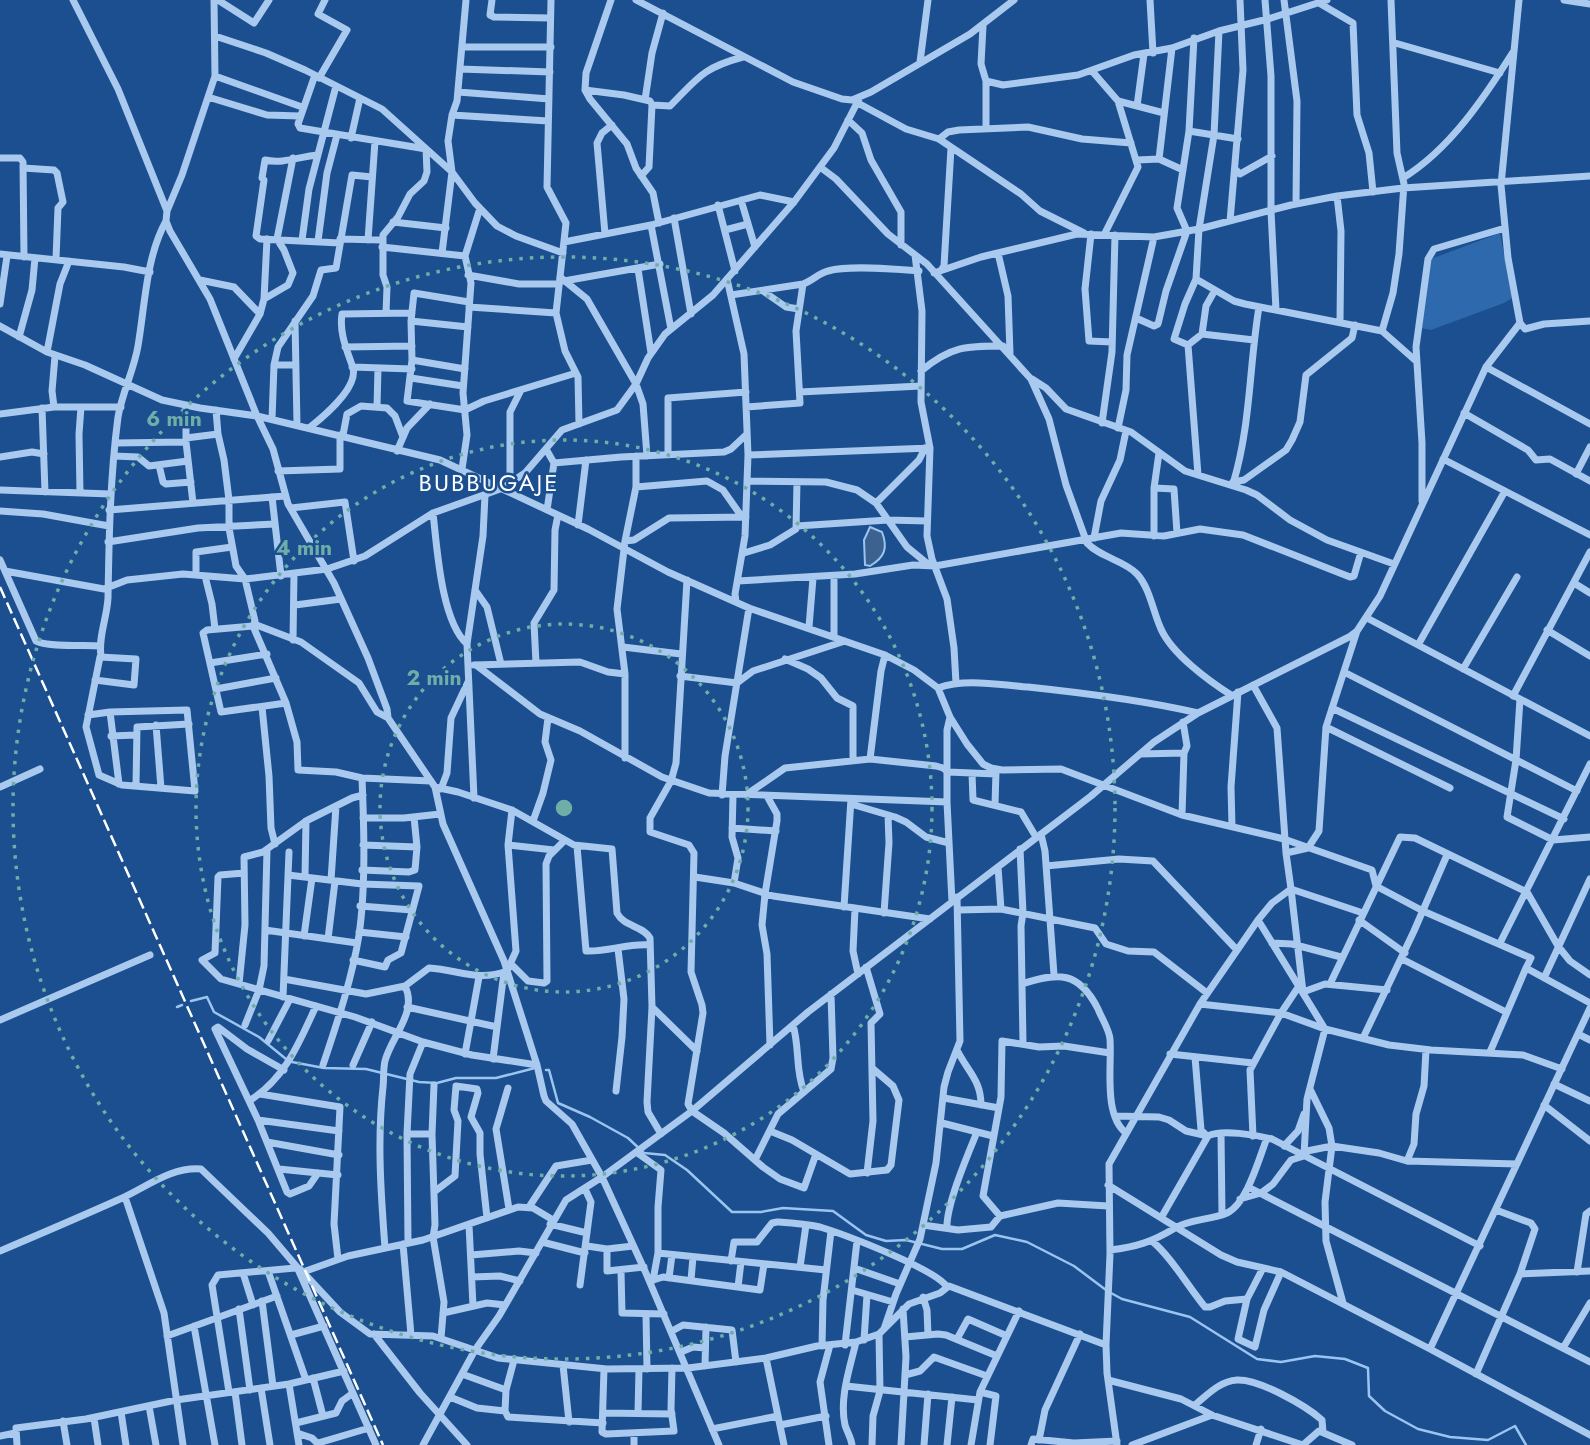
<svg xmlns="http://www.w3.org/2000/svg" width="1590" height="1445" font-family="Jost,sans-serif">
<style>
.green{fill:#2e69ad}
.water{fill:#3c6290;stroke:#9cc4f0;stroke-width:2}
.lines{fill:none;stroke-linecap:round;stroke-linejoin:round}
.stream{stroke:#9cc4f0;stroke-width:2.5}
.street{stroke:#a9c9ee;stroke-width:7}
.rail{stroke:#fff;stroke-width:2.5;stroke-dasharray:12 5;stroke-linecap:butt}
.ring{fill:none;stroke:#6fada8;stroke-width:3.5;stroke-dasharray:3.5 7}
.labels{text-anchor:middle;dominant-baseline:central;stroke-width:5;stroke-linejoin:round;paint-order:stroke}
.quarter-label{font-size:24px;letter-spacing:2px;fill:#fff;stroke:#1b4f8f}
.centre{fill:#6fada8;stroke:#1b4f8f;stroke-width:3.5}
.ring-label{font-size:21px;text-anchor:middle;font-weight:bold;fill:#6fada8;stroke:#1b4f8f;stroke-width:5;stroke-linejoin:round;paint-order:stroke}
</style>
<rect width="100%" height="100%" fill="#1b4f8f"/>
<path class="green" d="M1500,233L1512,298L1504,303L1431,330L1421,328L1431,259Z"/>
<path class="water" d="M870,527L882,532C888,548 885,557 870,566L865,565L864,540Z"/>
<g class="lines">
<path class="stream" d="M191,1001L207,997L214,1012L259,1037L286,1059
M177,1007L182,1005
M292,1062L324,1068L366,1069L419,1082L437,1083L456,1078H496L535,1068
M546,1070H549L558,1103L590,1117L628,1138L644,1153L665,1155L687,1170L732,1212H761L783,1208L833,1211L866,1235L886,1241L906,1240L942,1249H962L995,1235L1027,1242L1074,1266L1106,1290
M1111,1293L1122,1299L1190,1317L1257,1359L1281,1362L1315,1356L1345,1359L1368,1368L1369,1396L1385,1411L1418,1429L1450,1437L1488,1440L1515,1426L1526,1445"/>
<path class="street" d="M73,0L118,89L167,211L166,221L170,231L210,299L257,416L273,449L288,504L334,583L368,658L387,709L388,718L435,787L443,824L504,961L537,1065L544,1096L546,1101L572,1124L602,1177L645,1271L719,1445
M218,0L254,23L269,0
M492,0L490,15L494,17L550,18
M551,0L547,187L566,223L556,313L565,351L578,377L579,424
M611,0L586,73L585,90L590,99L627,144L636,168L653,193L659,223
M636,0L793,82L842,99L852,100L871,92L970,34L1014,0
M1150,0L1153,53
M1265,0L1271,76V211L1276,310
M1284,0L1297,101L1296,204
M1519,0L1501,185L1508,258L1520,323
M1564,0L1590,4
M1319,3L1353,23L1357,115L1369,153L1373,192
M983,26L981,64L986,81V128
M215,36L266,53L305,70L382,109L452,172L475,203L497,226L516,236L563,253
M1395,43L1500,73
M462,47H551
M920,62L928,0
M460,69L550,72
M1092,71L1118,101L1138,167L1105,233
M315,75L298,124L300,128L426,149L427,172L424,181L410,194L398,217L383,235V275L387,287L386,313
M215,76L302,107
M319,78L347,30L318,14L325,0
M986,81L1003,85L1078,75L1134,55L1172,48L1219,31L1268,19L1327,0
M585,90L624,95L650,101L652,105L670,106C698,78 702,68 743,57
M458,92L549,99
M208,97L267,115L300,116
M645,100L652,53L663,13
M1118,101L1164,113
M856,102L906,129L939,139L1021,194L1040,211L1084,233
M1137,106L1144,54
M452,115L548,121
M848,120L862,133L871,160L901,212V245
M1189,131L1238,139
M351,138L360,98
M939,139L948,132L959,130L1028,127L1082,139L1131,143
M317,155C299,157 282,164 265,160L262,178L264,180L256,236L260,239L340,243
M0,158H20L23,162L24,257
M1159,159L1172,48
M1137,160L1159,159L1183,170
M820,167L836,179L888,234L927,264L1031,379L1049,419L1066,485L1087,543C1101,558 1124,560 1137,574C1150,588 1153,612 1161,629C1172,654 1209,681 1231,695
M23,168L54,170L57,173L63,202L58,208L56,259
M1236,170L1240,174L1272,156
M641,176L649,167L652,105
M1403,178C1450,149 1484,98 1513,52
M1337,196L1341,231L1340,322
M741,200L755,247
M718,205L735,271
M167,211L182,175L215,76L214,0
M674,218L691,314
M1230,221L1243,70L1240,0
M393,222L446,228
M651,225L671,329
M725,230L748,224
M605,234L597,143L602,133L612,125
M1091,234L1085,289L1089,341L1112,342
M340,239L382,240
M302,240L309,189L336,86
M368,240L375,141
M318,241L327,173L337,135
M564,242L651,225L760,195L794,202
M382,247L465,256
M442,253L452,172L448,141L452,115L457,101L466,0
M998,253L1008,296L1010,353
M0,254L124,267L150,272
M915,255L922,311L921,402L930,448L927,536L932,559L947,599L954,648L956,683
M638,269L651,353
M942,269L944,266L951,148
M934,273L981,257L1077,234L1154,237L1199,229L1291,205L1337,196L1403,188L1590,176
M468,275L519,284H559
M560,277L587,299L636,384L643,404L647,456
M727,279L744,354L748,455L745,536L735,594L736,602
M1196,279L1234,301L1245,304L1382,331L1416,361
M200,280L234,287L260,314
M564,281L660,264
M763,291L786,307L799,309
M731,295L803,284C812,281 819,273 828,271C850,265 895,269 919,271
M264,299L288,285L293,273L284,250L277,239L293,158
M469,302L414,293L411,321L412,360L407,401L465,410L484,401L576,373
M0,304L7,256
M469,307L556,313
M1136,318L1154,326L1158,324L1166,291L1187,231L1177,208L1189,131L1194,38
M295,321L297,425
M411,321L468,327
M0,326L47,352L85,365L162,400L200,408L257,416L440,460L588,529L668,572L749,608L885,655L914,670L938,688L950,717L967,744L983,764L991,768L1002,770L1061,769L1182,815L1284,839L1372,870L1376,886L1423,911L1531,958L1526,968L1590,1003
M1382,331L1393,293L1399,254L1404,184L1397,153L1391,0
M1202,334L1206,306L1215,290
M19,337L32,290L35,258
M1188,345L1174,339L1185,304L1196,279L1199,229L1214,135L1219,31
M345,347L412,346
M47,352L60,284L69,261
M234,359L260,314L264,299L267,239
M412,360L465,369
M274,365H296
M352,367L412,369
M1486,367L1590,424
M921,371C951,346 966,346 1003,346
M411,378L463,386
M1032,379L1046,388L1066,409L1131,432L1185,471L1246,490L1257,495L1290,520L1327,540L1394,564
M800,392L921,386
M186,405V442L193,503
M54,407L52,391L55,356
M377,407L378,368
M746,407L800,403L796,331L803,284
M42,408L45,492
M216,410L218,434L224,460L229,500V528L236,566L245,579L255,621L253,626L286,703L297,742L298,770L336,772L362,778L431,781
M1464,413L1528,450L1536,460L1550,459L1590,481
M0,414L54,407H121
M272,419L274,365L278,347L313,296L321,270L336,268L352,175L372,177
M1102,423L1112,352L1115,235
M309,428C323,417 358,388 353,368C347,350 339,333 342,314L412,313
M1118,428L1126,390L1127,355L1154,237
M343,435L347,414L361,406L387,408L395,416L403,437
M186,438L218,434
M115,443L186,442
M546,449L554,463L547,510
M397,451L407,428L430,404
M668,454V398L746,392
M748,455L930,448
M114,456L138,457L149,466L188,461
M0,457L32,452L44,454
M1443,459L1590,535
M554,463L621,457L724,452L731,449L747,434
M159,465L163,482L166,484L191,482
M462,469L467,435L463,393L471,283L465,256L480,208
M278,471L340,469V435
M1576,474L1590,447
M1198,475L1188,345L1202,334L1254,340
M748,481L826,482L857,490L876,503L907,547L929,565
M1233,482L1244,480L1286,450L1292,440L1300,422L1306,375L1352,338L1355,325
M510,483V412L520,392
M1233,484C1251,424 1249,367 1259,307
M636,487L707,481L723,490L742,517
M1154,488L1174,489L1177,533
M0,490L110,494
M80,493L79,434L81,407
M272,497L281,576
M1422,501V443L1416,347L1428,259L1434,249L1505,228
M876,503L919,460L925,448
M291,508L345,502L354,561
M109,510L285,496
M0,511L43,514L109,526
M433,513C437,547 441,621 467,644
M578,525L586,460
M797,526L888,520L927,521
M1154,536V488L1159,453
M1094,538L1101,501L1120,460L1126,431
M625,541L634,540L669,518L746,517
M108,542L198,528L275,524
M744,553L770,545L796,529L797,482
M0,560L36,641C46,647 86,645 100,646
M5,571L104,589L127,580L183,574L245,579L327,569L365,556L433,513L503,488L525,473L562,430L617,410L636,384L648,358L665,334L713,295L794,202L834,148L860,97
M196,575V552L232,547
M205,576L212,604L215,629
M687,580L676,763L671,781L650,818V832L689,845L694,853L691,972L702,1005L703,1013L688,1104L692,1111L724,1133L763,1167L780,1179L804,1188L816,1154
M738,581L855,574L913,565L935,566L1121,533L1164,536L1200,529L1243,535L1350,577L1354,576L1361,552
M1574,583L1590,593
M475,590L487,607L501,664
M295,605L341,599
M1367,618L1590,736
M254,624L301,642L359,683L377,712L388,718
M253,626L207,630L203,633L221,712L286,703
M809,627L813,578
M1547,630L1590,656
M834,637V576
M293,640L294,574
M1418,645L1505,491
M623,647L681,654
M101,656C98,637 107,618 108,598C109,538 110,478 118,417C122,393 134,370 138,346C145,305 146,257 166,221
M785,659L808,669L821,678L837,698L853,706V759
M210,663L267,654
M536,663L534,623L554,590L555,530L558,515
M474,665L580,662L608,672L625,674
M476,665L540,714L580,731L662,777L709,793L947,802
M1463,669L1517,577
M1344,672L1577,791
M680,676L737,683L753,671L845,641
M1253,685L1277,728L1286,853
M938,688C965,678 1000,685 1028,687C1085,693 1143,700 1198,713
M216,689L276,678
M1513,696L1590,552
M1520,699L1516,760L1507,817L1553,840L1590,837
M262,707L269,776L271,828L275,844
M1332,708L1564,819
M110,712L119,784
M88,715L110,712L187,710L195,791L122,785L99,775L86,727L100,657L136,659L134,685L95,680
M950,717L947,730V802L952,902
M156,725L161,788
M1326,727L1450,788
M111,736L136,735
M1140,754L1184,753
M625,758V674L617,609L625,541L636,487V456
M870,759L881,671L885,655
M972,773L973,800L1021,812L1036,837
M136,786L137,727L189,724
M0,787L40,769
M435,787L458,792L512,810L574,845L612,849L617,913C624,927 642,925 650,938L652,1007L647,1102L648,1112L661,1134
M441,789L447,773L451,718L468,682
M722,795L725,756L749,608
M733,795L732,837L738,858L734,883
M746,795L785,768L870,759L936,766L943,768L948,772L996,774
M767,796L777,814V821L765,894L762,925L767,954L770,1045
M474,798L467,644L483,536L485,495
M851,804L895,817L906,822L926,837L949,843
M995,805L996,771
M1182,815L1184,753L1187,746L1183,722
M363,818H404L440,814
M533,821L543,793L551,760L545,742L548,718
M1232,826L1231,787L1238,692
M732,828L776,831
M1041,834L1045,851L1054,975
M363,845L417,847
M508,845L554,850
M577,846L586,951C608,952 628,943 650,945
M1020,849L1023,913L1021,926L1023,1043
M1046,866L1119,859L1153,861L1237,950
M998,867L1001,909
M362,870L409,872L415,870L417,847L414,817
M244,873L220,875L218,877L215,953L202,960L221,979L355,1017L423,1042L472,1055L537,1065
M288,875L362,884L419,886L401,953L388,960L385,967L353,960
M305,877L306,821
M695,877L734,883L773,896L930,919
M331,880L336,806
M360,906L412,910
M844,907L851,799
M855,909L853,951L858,974
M958,910L1001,909L1095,928L1106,944L1128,951L1154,952L1207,993
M884,913L889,843L888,815
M1363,913L1291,889L1303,992L1325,984L1387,990
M1258,920L1325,1029L1307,1099L1304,1155
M1359,920L1405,953
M265,930L357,943
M359,932L406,937
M304,936L312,878
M328,939L335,881
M1272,943L1292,944L1341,957
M1500,943L1590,764
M1402,959L1506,1012
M511,964L528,981L544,983L547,981L546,864L549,856L564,841
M866,967L880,1014L871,1023L873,1121L867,1173
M1544,978L1590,879
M284,979L366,994L405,986L429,968C459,970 478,982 507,971L516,951L508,845L512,810
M239,984L245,925L244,857L263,852L306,821L352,798L363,795
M1022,984C1058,972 1079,971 1098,1009C1102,1019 1109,1029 1110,1039C1112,1065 1103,1115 1126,1133
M1330,984L1400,837L1415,838L1527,892L1558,946L1570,961L1590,975
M283,997L289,852
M1200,1004L1281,1013L1325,1029L1389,1045L1431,1050L1523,1055L1562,1069
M407,1007L497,1027
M652,1007L697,1051
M1590,1008L1430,1349L1590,1435
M0,1020L150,955
M245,1025L259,990L264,966L267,850
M793,1025C800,1049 795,1069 804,1092
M215,1029L258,1120L287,1192L290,1194L309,1186L318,1173
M215,1029L218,1027L247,1049L284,1070
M1578,1034L1590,1040
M1363,1038L1414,931L1447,855
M268,1041L290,999
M957,1050C968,1072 981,1080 981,1105
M1490,1052L1526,968
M465,1054L479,977
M1170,1054L1253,1063
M1195,1057L1201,1130L1207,1136
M493,1059L504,972
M323,1065C337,1023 352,979 359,935C366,887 364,826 362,778
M353,1065L372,1022
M1554,1084L1590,1101
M434,1085L432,1134L435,1225L433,1237L444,1302L441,1338
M508,1088L496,1129L509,1209
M1310,1089L1329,1128L1332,1146L1325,1202L1326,1241L1343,1303
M616,1091L622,1037L624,999L618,949
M260,1094L340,1107L334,1224L338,1259
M944,1098L999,1108
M249,1101C285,1079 299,1043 316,1006
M1544,1105L1590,1141
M1115,1116L1159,1117L1169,1120L1186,1131L1208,1136
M258,1120L339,1131
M942,1123L993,1136
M770,1131L792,1140L850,1174L887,1170L891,1165L899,1100L893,1086L872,1068
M1221,1133L1222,1214
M407,1134H432
M1253,1136L1250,1070L1281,1013L1299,986
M267,1142L339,1155
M1284,1146L1298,1131L1304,1114
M636,1152L661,1170L658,1207V1253L653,1280
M755,1160L778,1114L831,1069L833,1058L831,994
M1407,1161L1414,1144L1416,1114L1424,1086L1426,1050
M279,1169L338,1175
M1108,1185L1221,1255L1237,1262L1281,1272L1430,1349
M1248,1187L1590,1362
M434,1192L455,1176L458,1121L454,1110L456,1086L477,1089L478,1093L471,1117L480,1133V1154L487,1218
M125,1197L164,1313L183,1445
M1240,1199L1261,1193L1273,1184L1291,1160L1304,1156L1307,1151L1332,1146L1379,1153L1407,1161L1517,1164
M529,1207L556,1166L592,1160
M1000,1216L983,1196L1001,1097L1002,1041L1039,1047L1064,1046L1110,1053
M1161,1218L1208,1136C1221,1129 1257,1135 1272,1139L1480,1246
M550,1224L587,1233
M469,1225L473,1306
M923,1225L958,1230L991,1227L1000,1216L1058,1203L1108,1206
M947,1228C946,1205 968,1154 977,1132
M1152,1241C1172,1258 1187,1285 1205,1307H1210L1225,1301L1247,1299
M542,1242L585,1253
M408,1243L407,1134L410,1074L423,1042
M403,1244L411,1335
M587,1246L607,1249L633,1246
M385,1248C381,1195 377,1141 383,1087C384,1079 383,1069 385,1061C391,1037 418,1012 405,986
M607,1249V1271L644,1267
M1110,1250C1136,1247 1152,1242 1175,1228C1190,1219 1211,1220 1227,1213C1247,1204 1259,1158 1267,1138
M0,1251C40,1234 80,1217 120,1199C147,1187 170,1167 201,1169L268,1233L297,1267L376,1445
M658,1253L826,1270
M471,1255L519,1251L536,1253
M731,1261L734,1242H757L772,1223L777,1222C791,1223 806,1224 820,1227C843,1234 936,1269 947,1287
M800,1267L806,1225
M854,1268L900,1284
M1263,1268L1247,1299L1238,1339L1255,1347L1264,1310L1281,1272
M268,1271L306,1380
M621,1271L622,1313L664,1314
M303,1272L348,1256L423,1240L518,1207L533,1208L553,1220
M1577,1272L1586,1214L1590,1211
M243,1273L253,1305
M1520,1274L1590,1271
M472,1277L500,1276L520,1281
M669,1278L672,1255
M691,1280L693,1257
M650,1281L663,1277L760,1290L764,1264
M580,1285L591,1202L585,1189
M738,1287L741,1262
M852,1290L893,1302
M923,1297L927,1310L928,1335
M262,1301L273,1386
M239,1309L250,1390
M443,1313L487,1303L505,1305
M646,1315L647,1369
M194,1326L215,1445
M884,1329L896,1294L920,1239L936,1163L944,1087L948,1072L960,1041L957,897
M672,1331L683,1325L732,1330L736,1362
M374,1334L420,1393L467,1445
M291,1335L324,1326
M167,1336L277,1296
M905,1337L938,1334L946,1335L997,1356
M957,1339L968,1319L1007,1336
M864,1340L867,1295
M845,1345L857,1241
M822,1346L823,1300L831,1231
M1563,1348L1590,1303
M681,1352L693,1347L705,1348
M766,1358L784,1445
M563,1365L569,1422
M705,1366L706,1327
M604,1369L602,1432L606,1434L674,1431L671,1409L672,1368
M462,1374L506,1390
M1476,1374L1520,1274L1535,1229L1531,1223L1496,1210
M905,1375L920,1371L934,1357L987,1376
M313,1378L323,1416
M1108,1380L1181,1399L1212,1415L1303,1445
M289,1384L299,1445
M846,1386L978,1400
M261,1388L270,1445
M229,1392L212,1285L218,1275L295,1268L300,1269L340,1312L370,1334L433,1336L498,1358L607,1369L688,1368L766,1358L817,1346L856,1342L879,1334L909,1304L940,1293L949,1286L1106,1345
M235,1392L242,1445
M980,1392L996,1396L990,1445
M450,1397L477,1408L505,1411L508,1417L603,1423
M1195,1405C1207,1395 1220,1381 1237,1380C1259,1379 1305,1405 1322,1420L1323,1432
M149,1406L156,1445
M505,1411L506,1390L514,1360
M121,1412L126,1445
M603,1413L672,1414
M638,1413L639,1369
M94,1418L98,1445
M63,1421L67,1445
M296,1423L336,1413L342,1401L353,1393
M780,1425L826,1416
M712,1429L778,1416
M297,1433L312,1438L319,1445
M634,1433V1445
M0,1436L15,1433
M1039,1440L1045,1410L1080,1334
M318,1443L369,1428
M17,1445L16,1428L86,1419L176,1400L289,1384L344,1371
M423,1445L475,1350L499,1316L566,1200L602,1177L692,1111L808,1012L1091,796L1154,742L1198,713L1349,637L1357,631L1380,596L1486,367L1520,323L1525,329L1544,324L1590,321
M829,1445L820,1382L830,1345
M852,1445C851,1437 847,1432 845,1425C839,1398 850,1368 856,1342
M872,1445L873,1416L880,1391L879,1334
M901,1445L906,1357L903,1309
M924,1445L928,1394
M947,1445L952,1397
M971,1445L980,1392L1019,1311
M1031,1445L1033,1439L1074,1443L1117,1441
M1117,1445L1107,1373L1106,1345L1110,1254L1109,1164L1200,1004L1258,920L1272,903L1291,889L1286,853L1308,848L1319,831L1326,727L1357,631
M1132,1445L1212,1415
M1256,1445L1261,1429
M1303,1445L1319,1431L1352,1445"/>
<path class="rail" d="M0,587L383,1445"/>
</g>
<g class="ring">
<circle cx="564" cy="808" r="184"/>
<circle cx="564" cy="808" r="368"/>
<circle cx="564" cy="808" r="551"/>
</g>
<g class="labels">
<g class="quarter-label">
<text x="489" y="482">BUBBUGAJE</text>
</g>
</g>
<circle cx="564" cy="808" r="10" class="centre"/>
<g class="ring-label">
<text x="174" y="426">6 min</text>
<text x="304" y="555">4 min</text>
<text x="434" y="685">2 min</text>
</g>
</svg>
